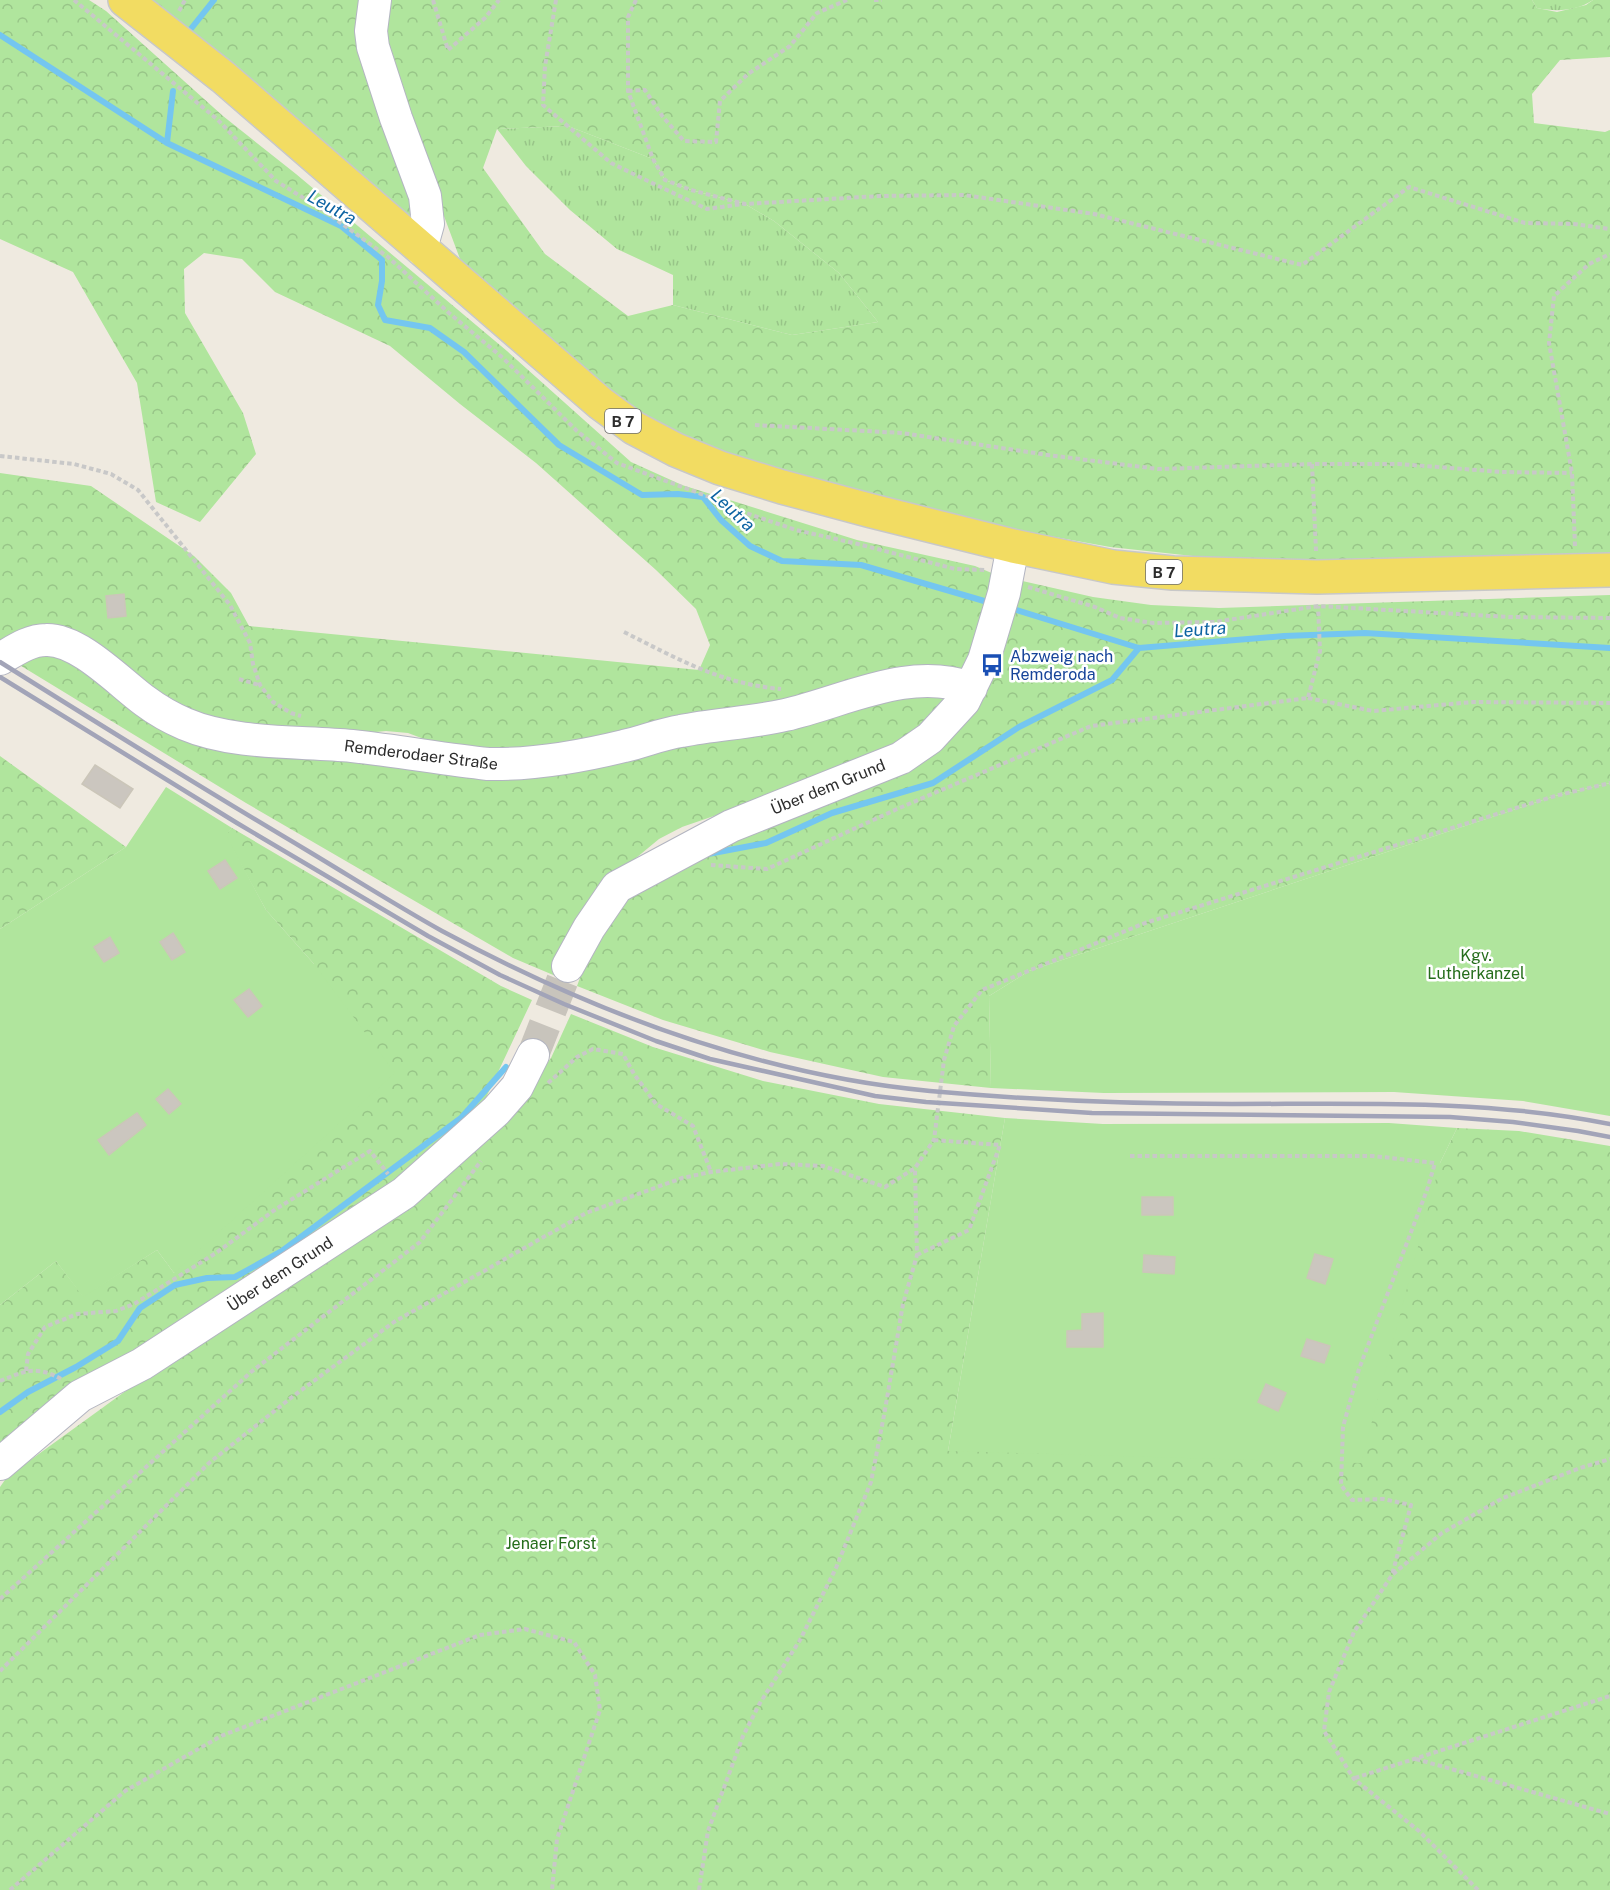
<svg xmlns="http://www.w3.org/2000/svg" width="1610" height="1890" font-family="'Public Sans',sans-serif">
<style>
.grass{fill:url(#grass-tufts)}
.forest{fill:url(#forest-crowns);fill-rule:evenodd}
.garden{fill:#b0e59d}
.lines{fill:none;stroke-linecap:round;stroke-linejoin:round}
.stream{stroke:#74c6f0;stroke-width:6}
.building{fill:#cbc6bf;stroke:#cbc6b9;stroke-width:1.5}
.secondary-tunnel{stroke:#c8c4bc;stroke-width:32;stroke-dasharray:32 16;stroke-linecap:butt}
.secondary-casing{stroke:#b3b5c1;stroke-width:34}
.primary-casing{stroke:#c8c8c8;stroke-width:36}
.path{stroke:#c8c8c8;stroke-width:4;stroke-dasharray:4.5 3;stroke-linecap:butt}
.secondary{stroke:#fff;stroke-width:32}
.primary{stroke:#f2dc62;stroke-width:33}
.rail{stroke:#a2a4b8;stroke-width:4.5}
.labels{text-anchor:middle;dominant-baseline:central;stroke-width:5;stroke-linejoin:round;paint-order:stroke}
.shield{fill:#fff;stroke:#6c6c6c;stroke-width:1.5}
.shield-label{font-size:15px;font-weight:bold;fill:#2d2d2d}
.transit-label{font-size:16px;fill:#164399;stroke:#fff;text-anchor:start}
.street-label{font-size:16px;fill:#2d2d2d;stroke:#fff}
.park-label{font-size:16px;fill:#256d1b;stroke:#fff}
.water-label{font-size:18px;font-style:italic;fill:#0d63a2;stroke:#fff}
</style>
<defs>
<pattern id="grass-tufts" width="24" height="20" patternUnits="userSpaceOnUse" patternTransform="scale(1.5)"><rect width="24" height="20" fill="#b0e59d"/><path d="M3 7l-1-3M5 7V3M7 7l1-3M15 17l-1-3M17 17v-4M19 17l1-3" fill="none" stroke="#98c588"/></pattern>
<pattern id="forest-crowns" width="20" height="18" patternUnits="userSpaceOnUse" patternTransform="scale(1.5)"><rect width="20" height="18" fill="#b0e59d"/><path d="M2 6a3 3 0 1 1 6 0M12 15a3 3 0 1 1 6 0" fill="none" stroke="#98c588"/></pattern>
</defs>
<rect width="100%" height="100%" fill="#efeae0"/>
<path class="grass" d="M1532,0H1593C1576,11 1557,12 1537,8Z
M568,126L653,159L665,180L691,190L745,204L774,221L839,273L878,322L792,335L673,305V275L617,249L570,210L526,166L497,129Z"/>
<path class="forest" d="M0,0H89L106,11L223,116L296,174L507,351L631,462L682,485L857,540L975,566L994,574L992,605L964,672L534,759L432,742L408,733L386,731L365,733L225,731L102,660L0,650V473L91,486L194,556L231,593L249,626L699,670L710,645L696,609L656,570L536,463L460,404L390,346L275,292L242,259L204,253L184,269L185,313L243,413L256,454L200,522L156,502L137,383L73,272L0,239Z
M136,0H1532L1537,8L1557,12L1586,5L1593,0H1610V57L1560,60L1532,94L1534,123L1605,132L1610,130V559L1349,564L1211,558L1110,547L1016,530L846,492L715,453L605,394L460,259L429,176L412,185L415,227ZM568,126L653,159L665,180L691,190L745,204L774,221L839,273L878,322L792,335L673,305L628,316L545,254L483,168L497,129Z
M1018,580L1093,597L1151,605L1219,608L1610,595V783L1555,796L1029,971L989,996L991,1088L883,1077L770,1052L663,1020L577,986L592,945L627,897L738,838L934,751Z
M46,645L144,706L427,759L788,718L952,690L925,732L766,798L682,827L659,839L636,858L620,874L594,912L558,977L513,958L246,803L13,661Z
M0,756L126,847L0,929Z
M232,828L501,986L532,1000L483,1104L402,1184L0,1447V1305L56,1261L83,1296L157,1250L174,1273L314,964L266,910L225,835Z
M571,1014L653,1047L763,1081L879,1104L1005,1118L948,1451L1440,1163L1457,1128L1519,1131L1610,1146V1890H0V1487L7,1477L505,1116L551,1058Z"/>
<path class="garden" d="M1610,783V1116L1523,1101L1394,1092L1104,1093L991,1088L989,996L1029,971L1555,796Z
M166,787L232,828L226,835L266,910L314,964L395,1073L174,1273L157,1250L83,1297L56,1261L0,1305V929L126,847Z
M1005,1118L1103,1124L1389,1123L1457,1128L1440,1163L1361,1463L948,1451Z"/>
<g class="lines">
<path class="stream" d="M190,30L214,0
M0,35L167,143L341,226L382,260V281L378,305L385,320L430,328L464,352L559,445L642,495L678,494L703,497L721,520L750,546L782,561L861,565L991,603
M167,143L173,91
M1010,608L1139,648L1284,636L1365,633L1610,648
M708,854L766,843L832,813L933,783L1019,727L1112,680L1139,648
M0,1412L28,1392L76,1367L118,1341L140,1308L175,1285L207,1278L235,1277L282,1251L461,1118L506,1067"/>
</g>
<path class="building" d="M124,594L126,616L108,618L106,596Z
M95,765L133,789L120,808L82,784Z
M225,860L237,878L220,889L208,871Z
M173,933L185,952L172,960L160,942Z
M110,937L119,953L104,962L94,947Z
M249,989L262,1006L248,1017L234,1000Z
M168,1089L181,1104L169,1114L156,1099Z
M137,1113L146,1125L109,1155L98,1140Z
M1142,1197H1173V1215H1142Z
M1315,1254L1333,1259L1325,1284L1307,1278Z
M1144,1255L1175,1257L1174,1274L1143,1272Z
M1103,1313V1347H1067V1331L1082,1330V1314Z
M1307,1339L1330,1346L1324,1363L1301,1356Z
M1266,1384L1286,1393L1278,1411L1258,1402Z"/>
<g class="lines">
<path class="secondary-tunnel" d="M533,1055L568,966"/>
<g class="secondary-casing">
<path id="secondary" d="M375,0L371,31L373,47L396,118L425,196L428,224L421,249
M0,659C14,651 29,640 46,640C79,639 119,682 145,701C157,710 171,718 185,724C234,745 299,741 352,746C398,751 443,759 488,764C534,765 579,757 624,746C643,742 661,734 681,731C715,724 750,723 785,715C846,701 908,666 971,688
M568,966L589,928L617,887L731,826L901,758L930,738L964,701L984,660L1004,593L1013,546
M0,1464L80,1396L142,1364L404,1193L496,1111L517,1087L533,1055"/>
</g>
<g class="primary-casing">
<path id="primary" d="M125,0L223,77L600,403L634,428L676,450L720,468L782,487L872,511L1013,546L1113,567L1173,573L1317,577L1610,570"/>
</g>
<path class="path" d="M74,0L218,120L276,181L323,210L388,257L449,313L503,358L577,431L617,463L707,496L737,510L796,530L858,544L955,569L985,570
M433,0L448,50L485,18L499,0
M556,0L545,66L543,105L611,163L650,182L707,209L743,204
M636,0L628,17V91L653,159L665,180L691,190L745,204L880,196L964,195L1094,214L1302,265L1409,187L1525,223L1574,224L1610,229
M874,0H882
M179,11L185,0
M628,91L645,90L663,117L684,141L716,142L720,101L748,74L790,46L817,13L847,0
M755,425L902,433L1048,455L1158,469L1312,464
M0,456L74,464L111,474L138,490L230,605L250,643L253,664L260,685L273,702L291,713L301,716
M1575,546L1572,473L1549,343L1554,296L1589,264L1610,254
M1316,551L1312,464H1399L1502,472L1572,473
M1028,587L1095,607L1120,618L1153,623L1215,622L1318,606L1509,617L1610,618
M624,632C676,658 721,684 781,689
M239,679L259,685
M1308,698L1373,711L1473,702L1610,703
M711,865L767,869L897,809L1091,726L1308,698L1320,651L1318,606
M548,1083L577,1057L593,1049L623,1054L634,1074L656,1104L693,1126L711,1172
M1130,1156H1373L1435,1163L1427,1190L1359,1369L1343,1427L1341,1485L1352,1500L1383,1499L1411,1505L1392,1575
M917,1255L969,1230L1000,1145L934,1140
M26,1371L28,1354L45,1327L77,1314L116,1311L134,1304L216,1253L276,1209L370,1151L388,1174
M0,1381C25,1371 36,1365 61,1379
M0,1599L251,1372L420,1242L481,1161
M0,1671L209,1463L292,1397L394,1322L586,1213L682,1178L711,1172L780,1164L823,1166L885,1187L915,1168L934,1140L944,1060L954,1026L982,990L1145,923L1555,796L1610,783
M1416,1759L1610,1814
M1355,1778L1610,1696
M10,1890L125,1791L221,1736L480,1635L525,1629L574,1642L595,1675L600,1710L557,1839L552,1890
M699,1890L708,1831L743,1736L760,1703L800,1640L836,1568L871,1482L885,1410L903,1304L917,1255L915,1169
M1478,1890L1419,1831L1354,1779L1324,1731L1329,1692L1354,1632L1392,1575L1442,1533L1503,1498L1580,1468L1610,1459"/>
<use href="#secondary" class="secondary"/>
<use href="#primary" class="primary"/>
<path class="rail" d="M0,662C102,726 205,790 308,851C353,878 397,906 442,931C593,1012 758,1075 930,1091C1030,1100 1131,1104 1232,1104C1358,1104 1486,1099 1610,1124
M0,677L237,823L428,936L500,975L564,1004L656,1041L710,1059L875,1096L926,1102L1092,1113L1450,1117L1513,1122L1578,1131L1610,1137"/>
</g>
<defs>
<g id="bus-bare" transform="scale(1.8)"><path d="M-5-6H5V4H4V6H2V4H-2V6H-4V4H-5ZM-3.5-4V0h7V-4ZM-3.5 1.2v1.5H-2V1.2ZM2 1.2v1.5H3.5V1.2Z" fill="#1a4fb4" stroke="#fff" stroke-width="2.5" paint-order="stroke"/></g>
</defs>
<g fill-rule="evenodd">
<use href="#bus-bare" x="992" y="665"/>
</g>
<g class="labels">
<g class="shield">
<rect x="605" y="409" width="36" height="24" rx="4.5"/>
<rect x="1146" y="560" width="36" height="24" rx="4.5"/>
</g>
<g class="shield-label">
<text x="623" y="421">B 7</text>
<text x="1164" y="572">B 7</text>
</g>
<g class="transit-label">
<text x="1010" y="656">Abzweig nach<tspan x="1010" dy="18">Remderoda</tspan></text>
</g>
<g class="street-label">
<text transform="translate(421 755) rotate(7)">Remderodaer Straße</text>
<text transform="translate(828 787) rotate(-22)">Über dem Grund</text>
<text transform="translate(280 1274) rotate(-33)">Über dem Grund</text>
</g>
<g class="park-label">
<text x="1476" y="955">Kgv.<tspan x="1476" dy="18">Lutherkanzel</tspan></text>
<text x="551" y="1543">Jenaer Forst</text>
</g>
<g class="water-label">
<text transform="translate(332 207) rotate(29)">Leutra</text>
<text transform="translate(733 510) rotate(43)">Leutra</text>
<text transform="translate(1200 629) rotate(-4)">Leutra</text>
</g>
</g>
</svg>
